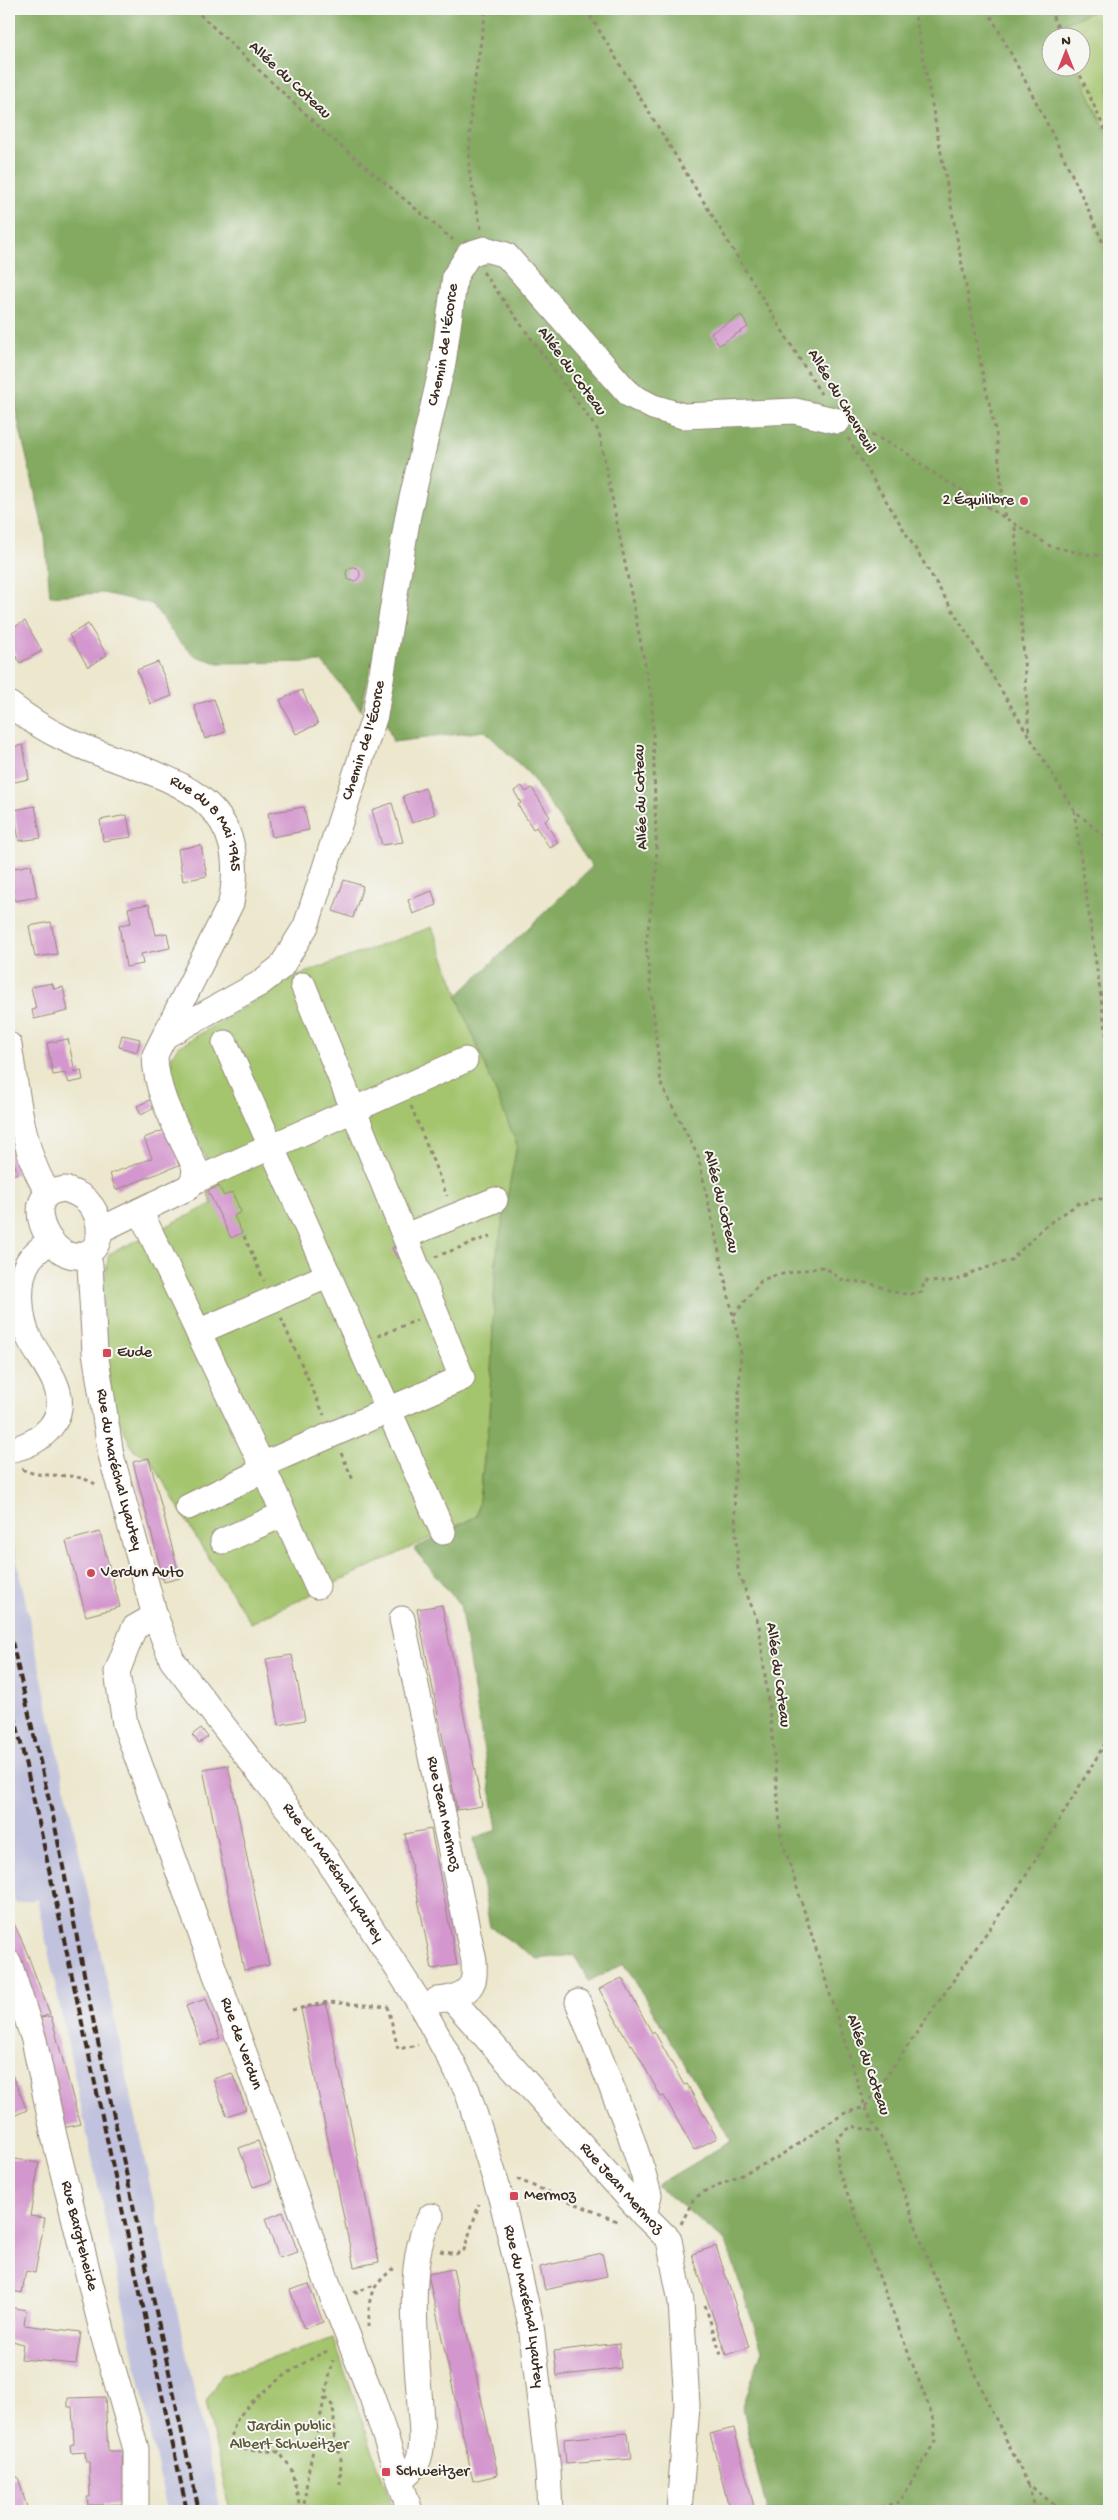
<svg xmlns="http://www.w3.org/2000/svg" width="1118" height="2520" font-family="'Gochi Hand',sans-serif">
<style>
.industrial{fill:#c1c2dd}
.green{fill:#a4c56e;stroke:#707846}
.forest{fill:#83aa61;stroke:#5f6a40}
.building{fill:#d396ce}
.lines{fill:none;stroke-linecap:round;stroke-linejoin:round}
.minor-casing{stroke:#948876;stroke-width:27}
.path{stroke:#948876;stroke-width:3;stroke-dasharray:4 4;stroke-linecap:butt}
.minor{stroke:#fff;stroke-width:25}
.rail{stroke:#3b2a1e;stroke-width:4;stroke-dasharray:8 4;stroke-linecap:butt}
.poi-dot{fill:#d1495b;stroke:#f6f6f2;stroke-width:2}
.labels{text-anchor:middle;dominant-baseline:central;stroke-width:4;stroke-linejoin:round;paint-order:stroke}
.street-label{font-size:16px;fill:#3b2a1e;stroke:#f6f6f2}
.poi-label{font-size:16px;fill:#3b2a1e;stroke:#f6f6f2;text-anchor:start}
.park-label{font-size:16px;fill:#5a5836;stroke:#f6f6f2}
</style>
<rect width="100%" height="100%" fill="#f6f6f2"/>
<filter id="ink" filterUnits="userSpaceOnUse"><feTurbulence type="fractalNoise" baseFrequency=".02" numOctaves="2"/><feDisplacementMap in="SourceGraphic" scale="10" xChannelSelector="R" yChannelSelector="G"/><feConvolveMatrix kernelMatrix="1 2 1 2 8 2 1 2 1" color-interpolation-filters="sRGB"/></filter>
<filter id="wash" filterUnits="userSpaceOnUse"><feTurbulence type="fractalNoise" baseFrequency=".0096" numOctaves="4" result="noise"/><feDisplacementMap in="SourceGraphic" scale="20" xChannelSelector="R" yChannelSelector="G"/><feGaussianBlur stdDeviation="1.12" result="paint"/><feColorMatrix in="noise" values="0 0 0 0 0 0 0 0 0 0 0 0 0 0 0 0 0 1.4 0 .05"/><feComposite in="paint" operator="in"/></filter>
<g filter="url(#wash)">
<rect width="100%" height="100%" fill="#ece7cd"/>
<path class="industrial" d="M9,1524L183,2339L221,2511H167L37,1899L15,1903L9,1866Z"/>
<path class="green" d="M1099,9H1109V139L1077,68H1080V38L1063,37L1057,26Z
M432,927L517,1145L496,1258L489,1418L477,1516L251,1623L198,1541L149,1457L134,1451L111,1404L102,1293L109,1254L212,1204L207,1191L218,1184L176,1091L170,1070L171,1058L177,1048L293,977Z
M333,2338L394,2511H230L206,2402L221,2375Z"/>
<path class="forest" d="M9,9H1099L1058,26L1063,37L1050,38V68H1077L1109,139V2511H767L742,2409L762,2350L726,2242L657,2185L731,2141L624,1963L589,1981L574,1955L537,1959L490,1927L474,1838L497,1830L460,1605L414,1549L477,1516L489,1418L496,1258L517,1145L457,996L592,867L530,775L485,731L393,742L385,719L372,662L361,710L322,662L218,663L195,656L178,640L152,604L103,593L50,596L45,536L9,382Z"/>
<g id="blocks">
<path class="building" d="M741,315L748,327L719,345L711,333Z
M346 574a7 7 0 1 1 14 0a7 7 0 1 1-14 0Z
M25,621L42,651L20,663L9,643V630Z
M88,624L107,655L88,667L69,635Z
M158,662L172,696L150,704L137,670Z
M302,690L318,724L296,734L280,700Z
M214,699L225,732L205,739L194,705Z
M23,745L29,779L9,783V748Z
M522,786L526,792L532,788L550,817L545,821L558,843L550,848L536,827L533,829L518,805L521,803L514,791Z
M425,788L435,814L412,823L403,796Z
M392,803L403,842L382,845L372,810Z
M35,806L41,838L19,841L14,810Z
M304,807L309,830L272,837L268,813Z
M127,815L131,837L103,841L100,820Z
M201,845L207,876L183,881L178,849Z
M31,865L37,897L15,901L9,869Z
M344,880L363,886L353,918L333,911Z
M432,891L437,905L413,914L408,900Z
M149,904L156,935L167,933L170,948L141,954L143,964L126,967L119,925L131,923L128,908Z
M51,922L57,954L35,957L29,926Z
M52,983L54,989L63,987L68,1011L34,1019L32,1010L36,1009L31,987Z
M122,1035L140,1039L137,1052L119,1047Z
M68,1039L75,1072L81,1070L83,1080L69,1083L65,1073L53,1075L47,1043Z
M152,1099L156,1107L141,1115L137,1106Z
M169,1128L180,1158L177,1160L179,1165L116,1190L110,1174L152,1158L144,1138Z
M9,1137L17,1174L9,1175Z
M219,1186L224,1196L232,1192L241,1212L234,1216L242,1233L231,1238L208,1191Z
M402,1243L407,1254L397,1258L392,1248Z
M149,1458L180,1578L164,1582L133,1462Z
M100,1532L120,1607L86,1616L66,1541Z
M442,1605L482,1806L457,1810L417,1609Z
M292,1655L305,1720L279,1725L266,1659Z
M201,1728L208,1737L199,1743L192,1735Z
M228,1765L269,1965L244,1970L203,1769Z
M431,1829L457,1965L432,1969L405,1834Z
M9,1913L24,1945L50,2014L37,2019L51,2016L80,2124L63,2128L9,1952Z
M622,1978L652,2033L654,2031L684,2085L687,2084L717,2138L694,2150L664,2096L661,2097L632,2044L630,2045L599,1989Z
M206,1999L220,2038L201,2045L186,2006Z
M326,2004L379,2262L354,2267L301,2009Z
M9,2068L27,2110L9,2118Z
M232,2073L246,2109L227,2116L213,2079Z
M258,2141L272,2181L253,2187L239,2148Z
M9,2158L39,2163L30,2216L45,2218L35,2273L26,2271L22,2293L9,2290Z
M283,2212L298,2252L279,2258L265,2219Z
M716,2246L749,2347L726,2355L692,2254Z
M602,2253L607,2276L545,2290L540,2267Z
M453,2269L498,2475L473,2481L428,2274Z
M309,2284L323,2322L304,2329L290,2290Z
M9,2307L26,2310L24,2325L81,2332L76,2364L21,2359L23,2344L9,2340Z
M619,2343L621,2368L557,2376L554,2351Z
M105,2397L108,2451H122L125,2504L88,2505L87,2497H90L89,2462H86L85,2452L71,2453L70,2445L74,2444L72,2407H68V2398Z
M734,2428L755,2511H730L710,2434Z
M628,2433L631,2459L566,2464L564,2439Z
M18,2477L28,2511H9V2479Z"/>
</g>
</g>
<g filter="url(#ink)">
<use href="#blocks" fill-opacity="0" stroke="#948876" stroke-width="1"/>
<g class="lines">
<g class="minor-casing">
<g id="minor">
<path id="s1" d="M9,704C26,717 44,729 63,738C144,778 256,779 231,903L155,1055C155,1094 179,1132 195,1167L194,1178L189,1187L100,1230"/>
<path id="s2" d="M165,1036L259,984L281,967L306,926L375,715L408,515L443,363L455,276L469,254L485,249L506,255L630,395L653,407L683,416L795,411L838,421"/>
<path d="M225,1043L443,1532"/>
<path d="M9,1045C16,1087 23,1159 49,1193"/>
<path d="M192,1182L465,1060"/>
<path d="M65,1189C73,1192 82,1195 88,1202C99,1213 105,1239 91,1251C59,1275 22,1208 50,1193C53,1191 60,1190 65,1189Z"/>
<path d="M140,1211L262,1465L462,1378L303,985"/>
<path d="M405,1236L495,1200"/>
<path id="s3" d="M86,1253L90,1265L95,1352L111,1455L155,1616L172,1660L327,1859L419,2002L467,2090L502,2201L531,2325L548,2471L550,2511"/>
<path d="M198,1332L329,1275"/>
<path d="M9,1450C41,1444 71,1419 55,1383C49,1368 38,1355 30,1340C19,1320 16,1278 30,1259C35,1252 44,1246 50,1241"/>
<path d="M262,1465L317,1586"/>
<path d="M188,1507L264,1470"/>
<path d="M223,1541L284,1514"/>
<path id="s4" d="M155,1616L134,1628L117,1672L125,1724L334,2301L372,2397L410,2511"/>
<path id="s5" d="M402,1619L474,1961C474,1966 475,1975 473,1981C468,1995 450,1999 437,2000"/>
<path id="s6" d="M9,1963L34,2040L54,2136L104,2338L136,2449V2511"/>
<path id="s7" d="M452,1999L644,2215L669,2240L681,2302L687,2405L679,2511"/>
<path d="M578,2002L629,2131L643,2173L649,2195L644,2215"/>
<path d="M401,2479C406,2474 414,2469 417,2463C425,2445 421,2424 420,2406C417,2354 404,2260 431,2216"/>
</g>
</g>
<path class="path" d="M194,9L328,135L453,240
M586,9L821,394
M914,9L982,371L996,433L1005,518
M987,9C1031,90 1073,172 1109,257
M1049,9L1063,38
M1077,68L1109,139
M481,229L469,169L471,104L486,9
M483,272L599,432L652,700L657,869L646,943L661,1084L698,1156L741,1352L734,1495L738,1572L759,1625L773,1743L781,1836L865,2107L890,2155L928,2260L987,2401L1028,2484L1062,2511
M857,428L903,450L927,469L1050,546L1084,554L1109,556
M848,438L1074,810L1109,841
M1015,527L1029,735
M1074,810L1109,1053
M411,1106L447,1196
M244,1236L264,1281
M435,1257L490,1236
M734,1315L761,1281L772,1276L821,1267C829,1268 833,1275 841,1279C848,1282 853,1281 860,1282C885,1284 894,1299 922,1292L924,1281L945,1282L964,1278L973,1272L1011,1260L1044,1227L1079,1203H1085L1097,1198L1109,1201
M281,1318L324,1415
M378,1336L417,1320
M341,1453L354,1482
M22,1469C44,1481 71,1469 95,1484
M292,2010L328,2002L388,2007L398,2049L418,2045
M517,2179L619,2222
M681,2224L693,2200L703,2192L775,2159L843,2114L865,2107L1022,1882L1109,1737
M440,2251L456,2254L464,2250L479,2204
M354,2293L374,2285
M705,2305L721,2355
M369,2327C369,2294 368,2292 392,2269L394,2270
M325,2397L332,2405L334,2415V2435L341,2459L340,2485
M1028,2485L1036,2511
M301,2511L291,2468L279,2452L236,2448L231,2438C233,2433 234,2425 237,2420C253,2394 302,2361 330,2350
M303,2511L308,2473L333,2360
M873,2511L900,2502L935,2441V2423L838,2169L837,2138L852,2126L877,2132"/>
<use href="#minor" class="minor"/>
<path class="rail" d="M9,1629L54,1821L93,2019L199,2511
M9,1691L39,1823L187,2511"/>
</g>
</g>
<g class="poi-dot">
<circle cx="1024" cy="501" r="5"/>
<rect x="102" y="1348" width="10" height="10" rx="2.5"/>
<circle cx="91" cy="1573" r="5"/>
<rect x="509" y="2191" width="10" height="10" rx="2.5"/>
<rect x="381" y="2467" width="10" height="10" rx="2.5"/>
</g>
<g class="labels">
<g class="street-label">
<text transform="translate(289 81) rotate(43)">Allée du Coteau</text>
<text stroke="none"><textPath href="#s2" startOffset="782">Chemin de l'Écorce</textPath></text>
<text transform="translate(571 372) rotate(54)">Allée du Coteau</text>
<text transform="translate(841 402) rotate(59)">Allée du Chevreuil</text>
<text stroke="none"><textPath href="#s2" startOffset="378">Chemin de l'Écorce</textPath></text>
<text transform="translate(642 797) rotate(-92)">Allée du Coteau</text>
<text stroke="none"><textPath href="#s1" startOffset="239">Rue du 8 Mai 1945</textPath></text>
<text transform="translate(720 1202) rotate(76)">Allée du Coteau</text>
<text stroke="none"><textPath href="#s3" startOffset="220">Rue du Maréchal Lyautey</textPath></text>
<text transform="translate(777 1675) rotate(82)">Allée du Coteau</text>
<text stroke="none"><textPath href="#s5" startOffset="199">Rue Jean Mermoz</textPath></text>
<text stroke="none"><textPath href="#s3" startOffset="685">Rue du Maréchal Lyautey</textPath></text>
<text stroke="none"><textPath href="#s4" startOffset="464">Rue de Verdun</textPath></text>
<text transform="translate(867 2065) rotate(71)">Allée du Coteau</text>
<text stroke="none"><textPath href="#s7" startOffset="254">Rue Jean Mermoz</textPath></text>
<text stroke="none"><textPath href="#s6" startOffset="282">Rue Bargteheide</textPath></text>
<text stroke="none"><textPath href="#s3" startOffset="1165">Rue du Maréchal Lyautey</textPath></text>
</g>
<g class="poi-label">
<text x="1014" y="501" text-anchor="end">2 Équilibre</text>
<text x="117" y="1353">Eude</text>
<text x="101" y="1573">Verdun Auto</text>
<text x="524" y="2196">Mermoz</text>
<text x="396" y="2472">Schweitzer</text>
</g>
<g class="park-label">
<text x="289" y="2427">Jardin public<tspan x="289" dy="18">Albert Schweitzer</tspan></text>
</g>
</g>
<rect width="1118" height="2520" fill="none" stroke="#f6f6f2" stroke-width="30"/>
<g transform="translate(1066 52)"><circle r="24" fill="#f6f6f2" stroke="#aba49d"/>
<path d="M0-4L9 19L0 12L-9 19Z" fill="#d1495b"/>
<text y="-8" font-size="14" font-weight="bold" text-anchor="middle" fill="#3b2a1e">N</text>
</g>
</svg>
